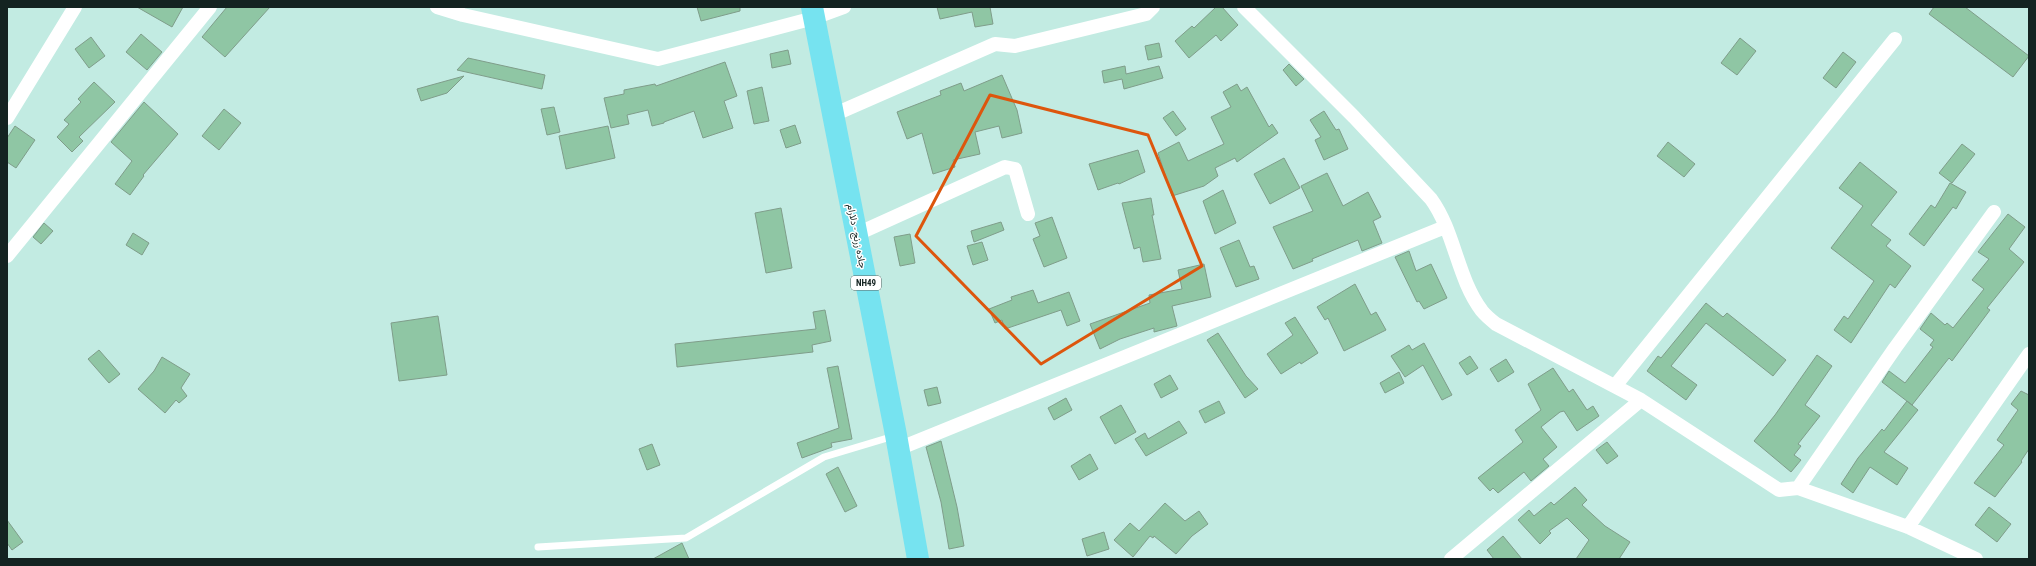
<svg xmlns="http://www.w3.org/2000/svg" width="2036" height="566" font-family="'Roboto Condensed',Vazirmatn,sans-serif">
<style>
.building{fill:#8fc6a4;stroke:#7f9d8a}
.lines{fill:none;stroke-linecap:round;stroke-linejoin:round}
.service{stroke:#fff;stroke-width:7}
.minor{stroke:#fff;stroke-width:14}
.trunk{stroke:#76e3f0;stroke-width:22}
.marked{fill:none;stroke:#dd560d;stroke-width:3;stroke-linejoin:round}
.labels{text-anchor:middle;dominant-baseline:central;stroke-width:3;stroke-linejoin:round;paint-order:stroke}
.shield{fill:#fff;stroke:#5a6564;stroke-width:1}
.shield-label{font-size:9px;font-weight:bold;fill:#142321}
.street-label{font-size:10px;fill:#142321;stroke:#fff}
</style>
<rect width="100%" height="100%" fill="#c2ebe2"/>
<path class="building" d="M137,7H183L172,27Z
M227,7H270L225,57L202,37Z
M697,7H740V11L701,21Z
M937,7H990L993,24L975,27L972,12L940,19Z
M1216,7H1222L1238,25L1221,41L1216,35L1189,58L1175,41L1192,26L1194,28Z
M1934,7H1965L2029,56L2013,77L1929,14Z
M141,34L162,52L147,70L126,52Z
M91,37L105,56L89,68L75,49Z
M1740,38L1756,51L1737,75L1721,63Z
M1159,43L1162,57L1148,60L1145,46Z
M788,50L791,64L772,68L770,54Z
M1843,52L1856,62L1836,88L1823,78Z
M468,58L545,75L542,89L457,70Z
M725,62L737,96L724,101L733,128L703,138L694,111L664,122V123L652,126L648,110L627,115L629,124L611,128L604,98L624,94V90L655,84L656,86Z
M1289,64L1304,79L1296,86L1283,70Z
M1125,66L1126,74L1159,66L1163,78L1124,89L1122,79L1104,83L1102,71Z
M1002,75L1017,110L1022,133L1002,138L999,126L975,132L980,154L953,160L955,167L933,174L922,133L907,139L897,112L941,95L940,91L961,83L964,91Z
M464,76L447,93L421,101L417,89Z
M94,82L115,102L79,137L83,141L72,152L57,137L69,124L64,120L81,102L78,99Z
M1237,84L1241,91L1247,87L1269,127L1272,124L1278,133L1237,162L1235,158L1215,168L1218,176L1204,186L1172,196L1158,153L1179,142L1188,161L1224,144L1211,117L1231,107L1223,92Z
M762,87L769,121L754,124L747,91Z
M144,102L178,134L143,175L144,176L130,195L115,184L132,161L111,142Z
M554,107L560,132L547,135L541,109Z
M224,109L241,123L219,150L202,136Z
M1173,111L1186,129L1176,136L1163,118Z
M1324,111L1336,130L1339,129L1348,149L1324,160L1315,140L1321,137L1310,120Z
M795,125L801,143L786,148L780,130Z
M15,126L35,140L16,168L7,162V138Z
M608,126L615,158L566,169L559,136Z
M1668,142L1695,164L1684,177L1657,156Z
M1962,144L1975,154L1952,183L1939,173Z
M1138,150L1145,172L1119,184L1118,183L1098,190L1089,164Z
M1284,158L1300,188L1270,204L1254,174Z
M1860,162L1897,192L1871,225L1891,240L1886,246L1911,266L1895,288L1890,284L1851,343L1834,330L1844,316L1848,319L1874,281L1831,248L1863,206L1839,188Z
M1327,173L1343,206L1368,192L1381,217L1373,221L1382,243L1362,251L1358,240L1312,259L1313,261L1293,269L1273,227L1313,211L1301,186Z
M1950,183L1966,192L1956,209L1953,207L1924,246L1909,234L1931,205L1935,208Z
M1223,190L1236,223L1215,234L1203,201Z
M1151,198L1154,215H1152L1161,259L1143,262L1140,247L1134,249L1122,203Z
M781,208L792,268L766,273L755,213Z
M2008,214L2025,227L2009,249L2024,262L1987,308L1990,310L1952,361L1949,358L1912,405L1882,382L1889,371L1905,383L1933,347L1930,345L1934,340L1920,329L1931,313L1945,325L1947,323L1953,328L1984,289L1972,280L1989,259L1978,252Z
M1052,217L1067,258L1044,267L1033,239L1040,236L1035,223Z
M1001,222L1004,230L974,242L971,231Z
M44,223L53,231L41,244L33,237Z
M133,233L149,243L142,255L126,245Z
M910,234L915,263L900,266L894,237Z
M1239,240L1250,267L1254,266L1259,279L1236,287L1220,248Z
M982,242L988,260L973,265L967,246Z
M1409,251L1416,271L1431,264L1447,298L1424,309L1419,301L1417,302L1395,257Z
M1204,264L1211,297L1172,306L1177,326L1154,332V328L1120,339L1100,349L1090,324L1150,303L1149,295L1182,289L1178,270Z
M1355,284L1371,315L1376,312L1386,330L1344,351L1328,318L1325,320L1317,307Z
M1033,290L1038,303L1069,292L1080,321L1067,326L1061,310L1005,329L1002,320L995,323L989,309L1012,300L1011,297Z
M1706,303L1723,317L1727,313L1786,360L1773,376L1706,323L1671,366L1697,385L1686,400L1647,371L1658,356L1661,358Z
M825,310L831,341L812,345L813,352L677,367L675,344L816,329L813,312Z
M438,316L447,375L399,381L391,323Z
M1295,317L1318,353L1301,364L1300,362L1281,374L1267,354L1293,335L1285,323Z
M1218,333L1246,376L1258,389L1245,398L1207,340Z
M1424,343L1452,395L1442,400L1423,365L1405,377L1391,356L1409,345L1412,350Z
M99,350L120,374L109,383L88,359Z
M1817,355L1832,366L1805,405L1820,416L1798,444L1801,446L1794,455L1801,460L1791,472L1754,441L1775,415Z
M1470,356L1478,368L1467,375L1459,363Z
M162,357L190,374L181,388L187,396L179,403L176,400L165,413L138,389L154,371Z
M1506,359L1514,372L1498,382L1490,369Z
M838,366L852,439L831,443L832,447L802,458L797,443L839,428L827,368Z
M1553,368L1569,392L1573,389L1587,410L1593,406L1599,416L1577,431L1564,411L1560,412L1541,427L1557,447L1543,459L1549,466L1531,481L1524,472L1498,493L1493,488L1490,491L1478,478L1523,442L1515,430L1541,410L1528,384Z
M1399,372L1404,383L1385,393L1380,383Z
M1170,375L1178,389L1161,398L1154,384Z
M937,387L941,403L928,406L924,390Z
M2021,391L2029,395V449L2021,461L2022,462L1995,497L1974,483L2004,445L1997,440L2018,410L2011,404Z
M1066,398L1072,410L1054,420L1048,408Z
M1219,401L1225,413L1205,423L1199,411Z
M1907,401L1918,410L1884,452L1908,468L1897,485L1870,467L1853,493L1841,484L1858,458L1882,429L1884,431Z
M1121,405L1136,432L1115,444L1100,417Z
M1179,421L1187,433L1146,456L1135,439L1145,433L1148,439Z
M941,441L957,507L964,546L949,549L941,502L926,447Z
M1607,442L1618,456L1607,464L1596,450Z
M652,444L660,465L647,470L639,449Z
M1090,454L1098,469L1079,480L1071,466Z
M838,467L857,506L845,512L826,474Z
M1575,487L1587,500L1582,505L1605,526L1630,542L1619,559H1576L1589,540L1567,518L1549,531L1551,533L1540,544L1518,520L1529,510L1534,516L1551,502L1554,505Z
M1165,503L1185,521L1199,511L1208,524L1192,536L1176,554L1154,536L1153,538L1150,536L1133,557L1114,540L1130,523L1139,531Z
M1989,507L2011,524L1997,542L1975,525Z
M7,520L23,542L12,550L7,543Z
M1104,532L1109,549L1087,556L1082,539Z
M1503,536L1522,559H1494L1487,550Z
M682,543L689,559H653Z"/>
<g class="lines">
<path class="service" d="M538,547L686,538L824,457L894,436"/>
<path class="minor" d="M437,7L463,15L658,59L814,18L844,7
M1244,7L1354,117L1431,199C1455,232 1457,278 1482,311C1486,316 1491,320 1496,324L1641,400L1779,490L1798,488L1908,527L1976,559
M833,115L995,44L1015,46L1146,14L1153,7
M7,118L75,7
M857,234L1005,167L1015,169L1028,214
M7,256L210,7
M1615,386L1895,39
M898,449L1445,227
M1798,488L1895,348L1994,212
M1908,527L2029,354
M1451,559L1641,400"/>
<path class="trunk" d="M812,7L896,435L918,559"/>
</g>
<path class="marked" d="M990,95L1148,135L1202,266L1041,364L916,236Z"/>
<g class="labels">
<rect class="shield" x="851" y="276" width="30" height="14" rx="3"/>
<g class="shield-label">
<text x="866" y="283">NH49</text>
</g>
<g class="street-label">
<text transform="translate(857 236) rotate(79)">جاده زرنج - دلارام</text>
</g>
</g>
<rect width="2036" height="566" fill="none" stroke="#142321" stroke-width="16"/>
</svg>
